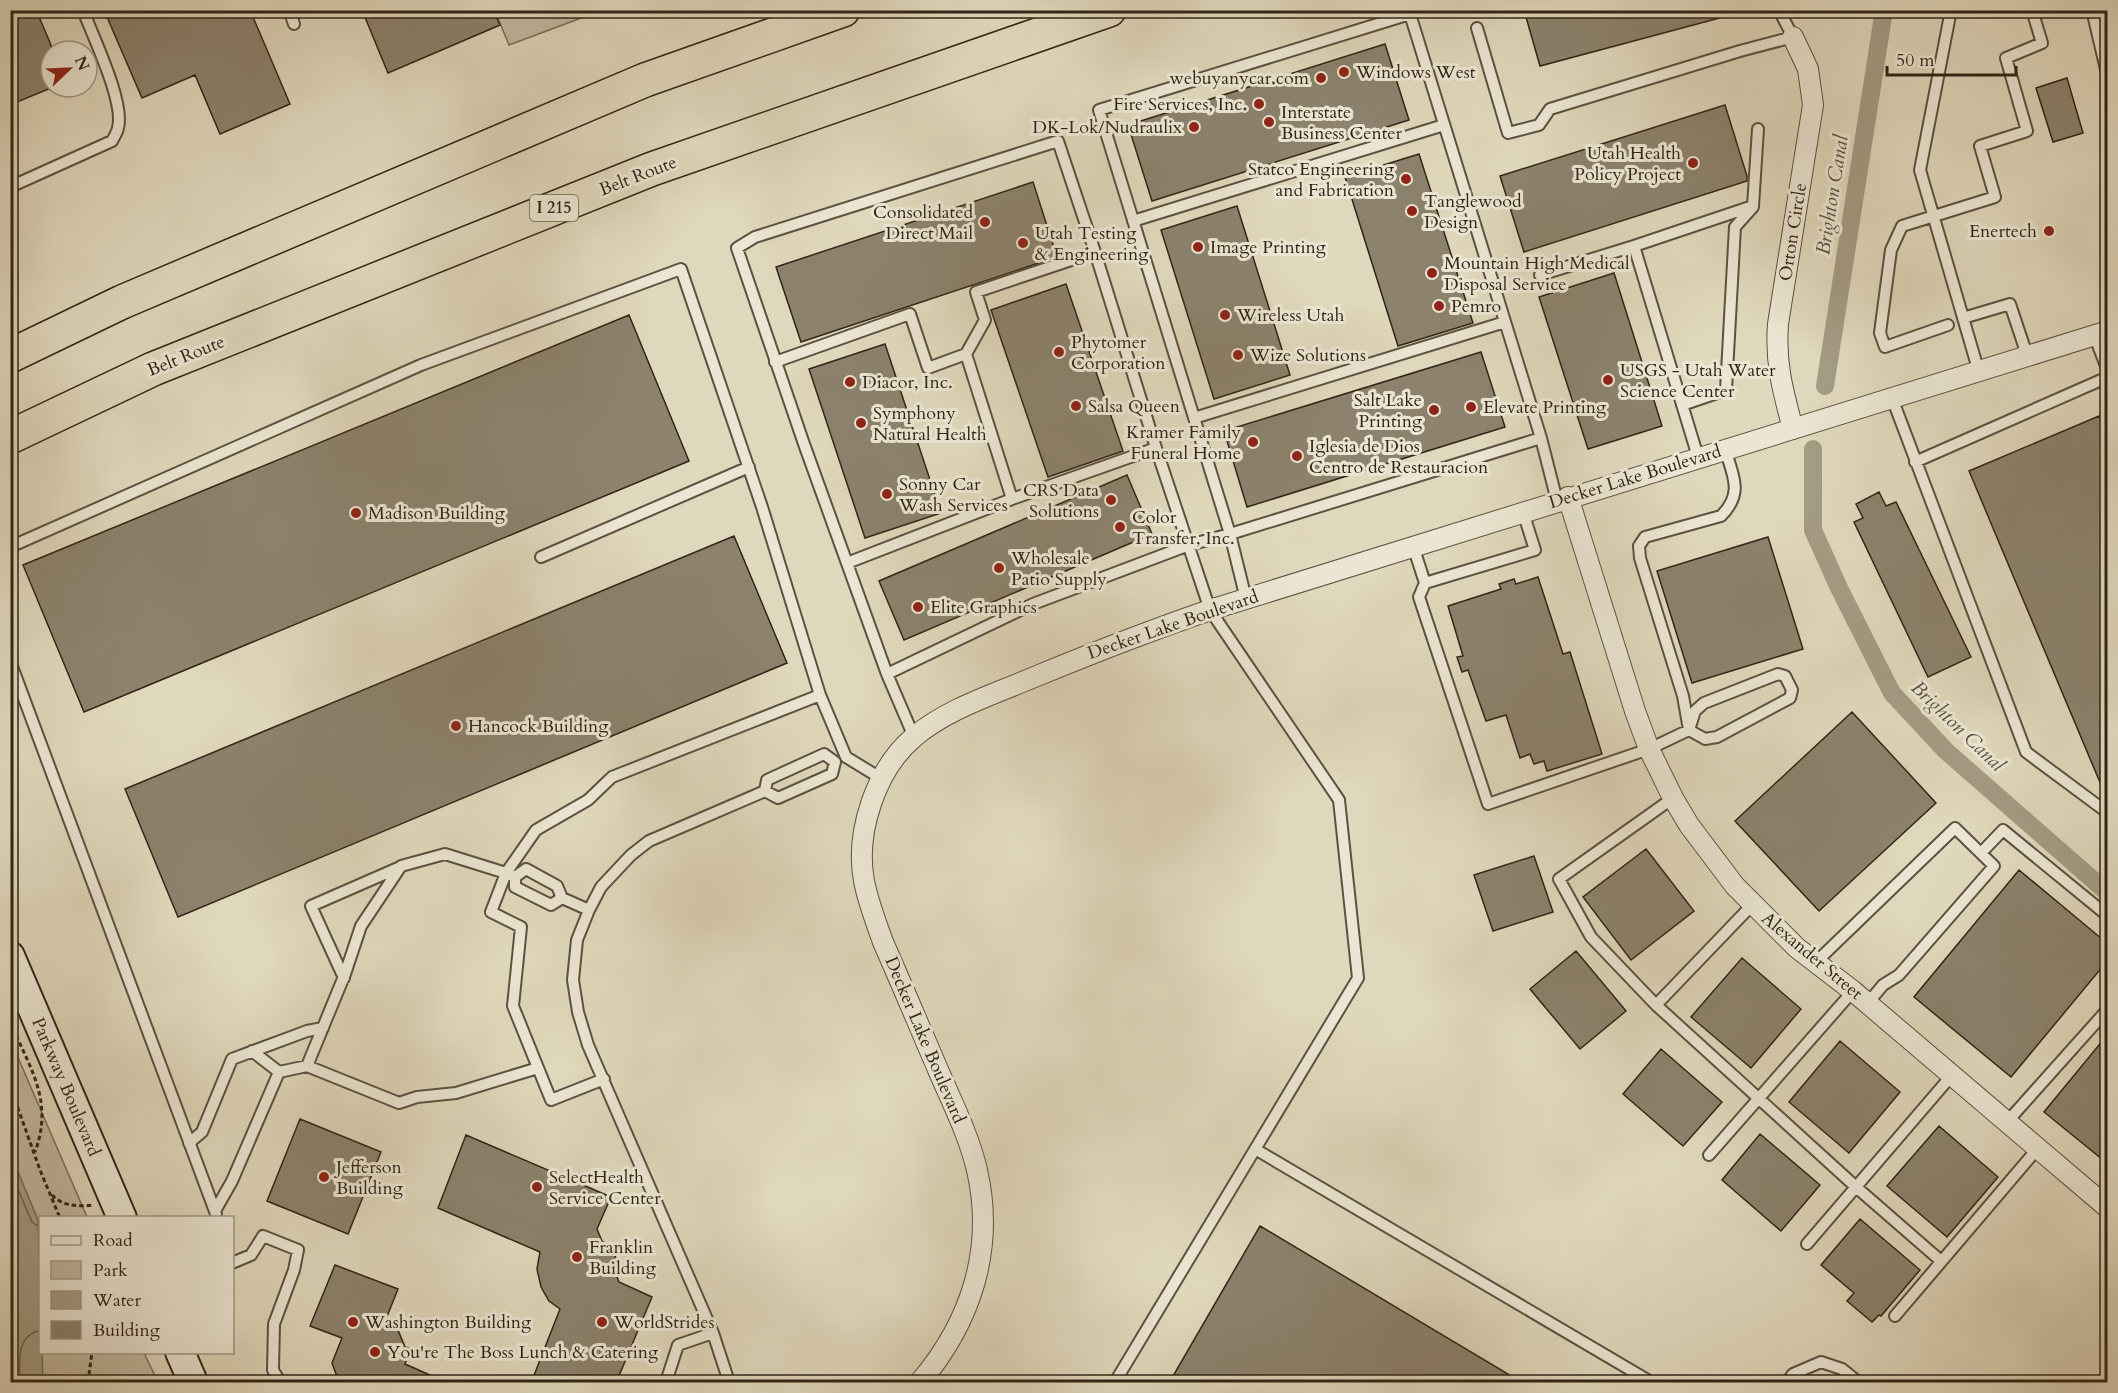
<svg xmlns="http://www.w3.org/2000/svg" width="2118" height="1393" font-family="Cardo,serif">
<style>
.green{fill:#c2b9a0;stroke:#7a6e5c;stroke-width:1.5}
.water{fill:#a49b84;stroke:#766b58;stroke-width:1.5}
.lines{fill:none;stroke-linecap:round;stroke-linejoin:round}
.shore{stroke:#6a604e;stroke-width:1.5}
.canal{stroke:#a49b84;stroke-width:18}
.building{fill:#8c826d;stroke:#312417;stroke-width:1.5}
.lane-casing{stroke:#5d5140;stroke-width:14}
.street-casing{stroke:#5d5140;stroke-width:22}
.secondary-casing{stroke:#312417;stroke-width:32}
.highway-casing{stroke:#312417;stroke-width:36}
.path{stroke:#312417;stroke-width:3;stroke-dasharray:4.5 3;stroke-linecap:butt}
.lane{stroke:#ebe6d3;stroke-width:10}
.street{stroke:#ebe6d3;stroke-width:20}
.secondary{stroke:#ebe6d3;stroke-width:28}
.highway{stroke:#e0d8bc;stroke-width:33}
.poi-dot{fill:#8f2418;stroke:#ebe6d3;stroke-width:2}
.labels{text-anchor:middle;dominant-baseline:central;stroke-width:6;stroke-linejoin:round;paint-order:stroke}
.shield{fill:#ebe6d3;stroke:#695e4f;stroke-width:1.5}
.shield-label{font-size:16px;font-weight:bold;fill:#312417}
.poi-label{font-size:18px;fill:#312417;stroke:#ebe6d3;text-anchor:start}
.street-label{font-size:18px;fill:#312417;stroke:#ebe6d3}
.water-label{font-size:20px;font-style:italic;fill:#594e3d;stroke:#ebe6d3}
</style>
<rect width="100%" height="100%" fill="#e0d8bc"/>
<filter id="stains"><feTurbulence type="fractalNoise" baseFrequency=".00333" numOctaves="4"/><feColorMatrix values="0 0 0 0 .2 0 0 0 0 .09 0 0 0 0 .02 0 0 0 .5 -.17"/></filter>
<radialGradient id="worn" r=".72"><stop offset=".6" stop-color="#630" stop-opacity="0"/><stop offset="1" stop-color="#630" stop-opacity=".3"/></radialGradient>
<path class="green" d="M495,11H600L509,45Z
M10,1039L87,1217L40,1218V1352L144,1353L158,1382H11Z"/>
<path class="water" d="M11,1155L38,1220L43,1382H11Z"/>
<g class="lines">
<path class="shore" d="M10,1171L32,1222L36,1225L40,1226
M20,1382C20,1362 15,1337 40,1330"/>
<path class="canal" d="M1825,386L1884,10
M1813,449V530L1839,588L1892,693L1946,751L2108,893"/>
</g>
<path class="building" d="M10,10H36L51,45V88L10,105Z
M104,10H250L290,104L220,134L195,75L142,98Z
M362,10H493L500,25L388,73Z
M1524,10H1730L1731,15L1540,66Z
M1385,44L1409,120L1152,201L1128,125Z
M2067,78L2083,133L2053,142L2036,88Z
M1725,105L1747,176V181L1524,252L1500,176Z
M1419,154L1473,323L1398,346L1345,177Z
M1033,182L1057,257L801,342L776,267Z
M1237,206L1290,375L1214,399L1161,230Z
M1614,273L1662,426L1588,449L1539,297Z
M1066,284L1123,451L1048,477L991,310Z
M629,315L689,461L84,712L23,565Z
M885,344L941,513L865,538L809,369Z
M1481,352L1505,427L1247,507L1224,431Z
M2099,416L2108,436L2107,799L1969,471Z
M1127,475L1152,534L904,640L879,581Z
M1879,492L1886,506L1896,502L1971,657L1928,677L1854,522L1863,518L1856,504Z
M734,536L787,663L178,917L125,789Z
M1768,537L1803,649L1692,683L1657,571Z
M1538,577L1563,654L1570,652L1602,754L1547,771L1544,761L1534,764L1530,754L1520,758L1506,715L1486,721L1468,670L1462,672L1457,657L1463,656L1448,606L1501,589L1499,584L1514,579L1516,584Z
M1852,712L1936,803L1819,911L1735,821Z
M1646,849L1694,911L1631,960L1583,897Z
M1534,856L1553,912L1493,931L1474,875Z
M2019,870L2108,944V960L2011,1077L1914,997Z
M1576,951L1626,1011L1580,1049L1530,989Z
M1742,958L1801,1009L1751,1068L1691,1017Z
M2108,1034V1164L2044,1112Z
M1840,1041L1900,1092L1849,1153L1789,1102Z
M1661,1049L1722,1102L1683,1146L1623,1094Z
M300,1119L381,1152L348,1234L267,1201Z
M1939,1126L1998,1177L1947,1237L1887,1186Z
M1760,1134L1820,1185L1781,1231L1722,1180Z
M466,1135L611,1197L597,1229L602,1241L612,1248L617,1261L616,1274L619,1282L652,1297L616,1383H531L560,1309L549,1301L541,1287L537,1269L540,1252L438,1208Z
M1860,1219L1920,1270L1881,1316L1879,1315L1872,1322L1847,1301L1854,1293L1821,1265Z
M1260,1226L1523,1383H1169Z
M335,1265L398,1289L386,1319L401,1325L398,1330L405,1347L411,1349L405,1364L448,1383H358L336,1374L332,1363L342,1338L310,1326Z"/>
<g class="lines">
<g class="lane-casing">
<path id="lane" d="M289,10L294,24
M1951,10L1920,170L1978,369
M2092,10L2108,78
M1410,14L1541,438L1230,534L1099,110Z
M1477,28L1508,133L1539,125L1550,109L1740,51L1793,37L1779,10
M10,187L112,141C114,137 117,133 118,128C125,102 93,37 83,10
M1133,221L1444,125
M1095,252L1058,141L755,237L737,248L804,444L887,674L1033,604L1189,545L1230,534L1246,599
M1540,275L1634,246
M1963,318L2010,304L2027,355
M1948,325L1885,347L1880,333L1891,250L1902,226L1995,197L1980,146L2027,131L2006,58L2042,43L2032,10
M2094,335L2108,371
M775,362L910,314L928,368L966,354
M1892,398L2026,752L2108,813
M1682,405L1726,390L1735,227L1753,207
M1194,418L1505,322
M1541,438L1557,501
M1698,457L1634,246L1753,206L1758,129
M1915,462L2108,377
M1413,546L1425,583L1419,597L1488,804L1649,749L1689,730L1695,711L1704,703L1778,674L1785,676L1792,690L1790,698L1717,737L1705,739L1689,730L1683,696L1640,558L1639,546L1645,537L1721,516C1744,493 1733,476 1725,449
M10,547L421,365L681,269L762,507L820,695L846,757L882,779
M541,557L749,467
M847,563L1012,499
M1425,583L1535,550L1523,512
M10,661L216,1214
M887,674L914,737
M824,754L835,762L832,774L778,798L765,791L767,780Z
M1673,798L1559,879L1591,937L1656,1005L1752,905
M1981,853L2003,830L2108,916
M515,877L506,873L491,912L521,927L513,1006L551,1100L604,1079
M562,898L551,905L515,887V877L526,869L557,886L562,898L589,910
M1815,963L1955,828L1994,866L1899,975L1883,985L1868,1003
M344,978L311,906L398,868
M1656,1005L1856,1187L1941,1261
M252,1051L279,1072
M307,1066L399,1103L417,1097L456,1093L538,1068
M2007,1122L2108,1009
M189,1143L202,1132L232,1059L307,1031L323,1028
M1255,1149L1651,1382
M1709,1155L1853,991
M215,1211L232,1181L279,1072L307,1066L345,974L361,926L401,866L445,854L506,873L536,830L588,800L612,777L820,695
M1807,1244L1952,1075
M232,1263L251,1255L263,1236L298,1250L294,1270L274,1324L273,1370L280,1382
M1895,1316L2038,1148
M666,1382L678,1345L713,1333
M729,1382L713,1333L588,1045L578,1012L573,980L577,940L589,910L601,887L631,855L649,841L765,791
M1115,1382L1358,978L1339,800L1210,610L1156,448L1095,252L976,292L985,320L966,354L1012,499L1156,448
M1787,1382L1793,1374L1821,1362L1842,1369L1858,1382"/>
</g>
<g class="street-casing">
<path id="street" d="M1793,429C1783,391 1775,364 1778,324L1813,105L1808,69L1793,37
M1568,497L1635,711L1649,749L1673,798L1689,825L1735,886L1797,948L1853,991L2108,1208
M920,1382C971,1322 995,1249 977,1170C969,1136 953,1104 939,1072C920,1028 902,985 883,942C876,922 868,902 864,881C855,832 876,769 914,737C947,709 992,695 1032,678C1090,654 1149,631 1210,610L2108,331"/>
</g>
<g class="secondary-casing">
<path id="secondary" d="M10,956L122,1218
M180,1352L193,1382"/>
</g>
<g class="highway-casing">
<path id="highway" d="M10,356L122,302L645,80L843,10
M10,437L153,369L652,169L1109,10"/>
</g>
<path class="path" d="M10,1022C30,1068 54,1101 35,1152
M10,1086L40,1170L60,1218
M52,1195C62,1206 78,1207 93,1205
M88,1382L92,1352"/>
<use href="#lane" class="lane"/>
<use href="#street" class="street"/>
<use href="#secondary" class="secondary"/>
<use href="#highway" class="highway"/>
</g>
<g class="poi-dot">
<circle cx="1344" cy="72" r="6"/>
<circle cx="1321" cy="78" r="6"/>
<circle cx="1259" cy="104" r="6"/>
<circle cx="1269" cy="122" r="6"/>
<circle cx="1194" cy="127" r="6"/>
<circle cx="1693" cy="163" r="6"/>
<circle cx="1406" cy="179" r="6"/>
<circle cx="1412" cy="211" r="6"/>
<circle cx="985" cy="222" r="6"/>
<circle cx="2049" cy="231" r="6"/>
<circle cx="1023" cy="243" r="6"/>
<circle cx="1198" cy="247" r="6"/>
<circle cx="1432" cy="273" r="6"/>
<circle cx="1439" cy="306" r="6"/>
<circle cx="1225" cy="315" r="6"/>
<circle cx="1059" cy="352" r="6"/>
<circle cx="1238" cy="355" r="6"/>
<circle cx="1608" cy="380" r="6"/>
<circle cx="850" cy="382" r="6"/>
<circle cx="1076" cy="406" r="6"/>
<circle cx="1471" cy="407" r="6"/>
<circle cx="1434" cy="410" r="6"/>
<circle cx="861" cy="423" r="6"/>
<circle cx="1253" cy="442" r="6"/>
<circle cx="1297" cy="456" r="6"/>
<circle cx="887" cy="494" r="6"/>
<circle cx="1111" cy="500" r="6"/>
<circle cx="356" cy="513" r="6"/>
<circle cx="1120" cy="527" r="6"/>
<circle cx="999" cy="568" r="6"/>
<circle cx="918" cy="607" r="6"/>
<circle cx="456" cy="726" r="6"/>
<circle cx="324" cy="1177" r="6"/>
<circle cx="537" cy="1187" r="6"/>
<circle cx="577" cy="1257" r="6"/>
<circle cx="353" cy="1322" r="6"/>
<circle cx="602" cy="1322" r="6"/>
<circle cx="375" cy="1352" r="6"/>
</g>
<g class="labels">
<rect class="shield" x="530" y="195" width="48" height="26" rx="4.5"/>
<g class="shield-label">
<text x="554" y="208">I 215</text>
</g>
<g class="poi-label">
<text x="1356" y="72">Windows West</text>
<text x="1309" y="78" text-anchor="end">webuyanycar.com</text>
<text x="1247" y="104" text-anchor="end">Fire Services, Inc.</text>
<text x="1281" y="112">Interstate<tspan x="1281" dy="21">Business Center</tspan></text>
<text x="1182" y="127" text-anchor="end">DK-Lok/Nudraulix</text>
<text x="1681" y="153" text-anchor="end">Utah Health<tspan x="1681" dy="21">Policy Project</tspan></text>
<text x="1394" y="169" text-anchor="end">Statco Engineering<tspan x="1394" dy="21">and Fabrication</tspan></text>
<text x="1424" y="201">Tanglewood<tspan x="1424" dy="21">Design</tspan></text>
<text x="973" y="212" text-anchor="end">Consolidated<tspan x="973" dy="21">Direct Mail</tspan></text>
<text x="2037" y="231" text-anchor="end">Enertech</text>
<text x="1035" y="233">Utah Testing<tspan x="1035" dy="21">&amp; Engineering</tspan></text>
<text x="1210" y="247">Image Printing</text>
<text x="1444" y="263">Mountain High Medical<tspan x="1444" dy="21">Disposal Service</tspan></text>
<text x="1451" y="306">Pemro</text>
<text x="1237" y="315">Wireless Utah</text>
<text x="1071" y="342">Phytomer<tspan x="1071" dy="21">Corporation</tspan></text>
<text x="1250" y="355">Wize Solutions</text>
<text x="1620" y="370">USGS - Utah Water<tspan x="1620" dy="21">Science Center</tspan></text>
<text x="862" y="382">Diacor, Inc.</text>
<text x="1422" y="400" text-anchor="end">Salt Lake<tspan x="1422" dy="21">Printing</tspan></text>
<text x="1088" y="406">Salsa Queen</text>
<text x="1483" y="407">Elevate Printing</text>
<text x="873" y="413">Symphony<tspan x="873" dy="21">Natural Health</tspan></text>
<text x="1241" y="432" text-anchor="end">Kramer Family<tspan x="1241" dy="21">Funeral Home</tspan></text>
<text x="1309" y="446">Iglesia de Dios<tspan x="1309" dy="21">Centro de Restauracion</tspan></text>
<text x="899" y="484">Sonny Car<tspan x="899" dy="21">Wash Services</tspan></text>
<text x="1099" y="490" text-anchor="end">CRS Data<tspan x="1099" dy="21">Solutions</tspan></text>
<text x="368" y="513">Madison Building</text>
<text x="1132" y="517">Color<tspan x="1132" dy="21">Transfer, Inc.</tspan></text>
<text x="1011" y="558">Wholesale<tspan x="1011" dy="21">Patio Supply</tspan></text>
<text x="930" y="607">Elite Graphics</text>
<text x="468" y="726">Hancock Building</text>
<text x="336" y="1167">Jefferson<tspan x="336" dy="21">Building</tspan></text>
<text x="549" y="1177">SelectHealth<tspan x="549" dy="21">Service Center</tspan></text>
<text x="589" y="1247">Franklin<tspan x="589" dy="21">Building</tspan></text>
<text x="365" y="1322">Washington Building</text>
<text x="614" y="1322">WorldStrides</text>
<text x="387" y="1352">You're The Boss Lunch &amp; Catering</text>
</g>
<g class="street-label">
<text transform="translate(638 176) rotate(-21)">Belt Route</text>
<text transform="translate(1793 232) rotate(-81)">Orton Circle</text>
<text transform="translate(186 356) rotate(-22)">Belt Route</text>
<text transform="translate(1635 477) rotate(-17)">Decker Lake Boulevard</text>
<text transform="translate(1173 625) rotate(-19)">Decker Lake Boulevard</text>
<text transform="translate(1812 956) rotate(40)">Alexander Street</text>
<text transform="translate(925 1040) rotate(67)">Decker Lake Boulevard</text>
<text transform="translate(66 1087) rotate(67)">Parkway Boulevard</text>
</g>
<g class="water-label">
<text transform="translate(1832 195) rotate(-81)">Brighton Canal</text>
<text transform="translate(1958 726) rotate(44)">Brighton Canal</text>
</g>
</g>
<rect width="2118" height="1393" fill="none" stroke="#e0d8bc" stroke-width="36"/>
<rect x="12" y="12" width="2094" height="1369" fill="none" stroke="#312417" stroke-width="3"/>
<rect x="18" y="18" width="2082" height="1357" fill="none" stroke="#312417" stroke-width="1.5"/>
<rect x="39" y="1216" width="195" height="138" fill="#ebe6d3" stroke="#a19888" stroke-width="1.5"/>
<rect x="51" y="1236" width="30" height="9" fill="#ebe6d3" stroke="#a19888" stroke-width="1.5"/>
<text x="93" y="1246" font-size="18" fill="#312417">Road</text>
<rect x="51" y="1261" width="30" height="18" fill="#c2b9a0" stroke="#a19888" stroke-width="1.5"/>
<text x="93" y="1276" font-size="18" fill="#312417">Park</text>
<rect x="51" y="1291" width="30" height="18" fill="#a49b84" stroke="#a19888" stroke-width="1.5"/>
<text x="93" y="1306" font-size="18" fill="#312417">Water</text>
<rect x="51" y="1321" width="30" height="18" fill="#8c826d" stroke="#a19888" stroke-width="1.5"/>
<text x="93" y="1336" font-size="18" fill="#312417">Building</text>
<g transform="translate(69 69) rotate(67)"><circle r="28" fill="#ebe6d3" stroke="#a19888" stroke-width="1.5"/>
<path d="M0-4.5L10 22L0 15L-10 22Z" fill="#8f2418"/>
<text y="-9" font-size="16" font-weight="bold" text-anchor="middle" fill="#312417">N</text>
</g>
<path d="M1887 66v9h129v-9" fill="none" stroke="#312417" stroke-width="3"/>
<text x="1896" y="66" font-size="18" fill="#312417" stroke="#ebe6d3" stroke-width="4.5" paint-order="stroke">50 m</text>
<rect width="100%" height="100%" filter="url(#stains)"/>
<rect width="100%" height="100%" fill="url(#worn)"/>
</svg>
